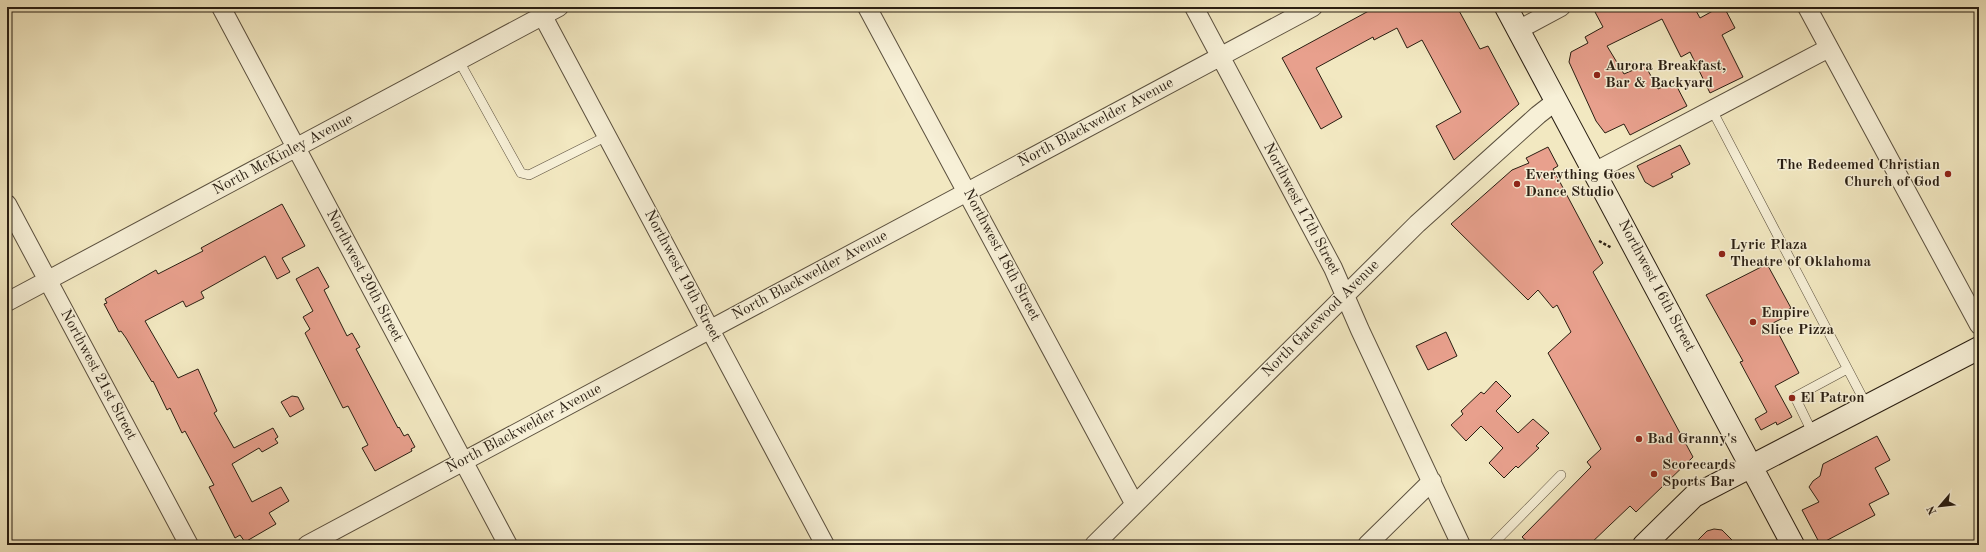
<svg xmlns="http://www.w3.org/2000/svg" width="1986" height="552" font-family="'Old Standard TT',serif">
<style>
.building{fill:#e8a08d;stroke:#291e12}
.lines{fill:none;stroke-linecap:round;stroke-linejoin:round}
.lane-casing{stroke:#5b503e;stroke-width:10}
.street-casing{stroke:#5b503e;stroke-width:20}
.secondary-casing{stroke:#291e12;stroke-width:24}
.path{stroke:#291e12;stroke-width:2.5;stroke-dasharray:3 2;stroke-linecap:butt}
.lane{stroke:#f7f0d7;stroke-width:9}
.street{stroke:#f7f0d7;stroke-width:18}
.secondary{stroke:#f7f0d7;stroke-width:22}
.poi-dot{fill:#8f2418;stroke:#f7f0d7;stroke-width:1.5}
.labels{text-anchor:middle;dominant-baseline:central;stroke-width:3;stroke-linejoin:round;paint-order:stroke}
.poi-label{font-size:15px;font-weight:bold;fill:#291e12;stroke:#f7f0d7;text-anchor:start}
.street-label{font-size:15px;fill:#291e12;stroke:#f7f0d7}
</style>
<rect width="100%" height="100%" fill="#f2e8c1"/>
<filter id="stains"><feTurbulence type="fractalNoise" baseFrequency=".005" numOctaves="4"/><feColorMatrix values="0 0 0 0 .2 0 0 0 0 .09 0 0 0 0 .02 0 0 0 .5 -.17"/></filter>
<radialGradient id="worn" r=".72"><stop offset=".6" stop-color="#630" stop-opacity="0"/><stop offset="1" stop-color="#630" stop-opacity=".3"/></radialGradient>
<path class="building" d="M1376,7H1457L1480,49L1488,46L1519,104L1454,160L1436,126L1461,112L1422,40L1407,48L1397,28L1374,40L1373,37L1316,68L1342,117L1321,129L1282,58Z
M1605,7H1694L1700,18L1720,7H1724L1735,28L1722,35L1743,77L1710,93L1690,52L1681,57L1662,19L1607,46L1624,74L1645,65L1658,89L1674,81L1687,106L1630,135L1624,124L1605,133L1596,121L1569,62L1571,52L1588,43L1585,37L1603,27L1595,12Z
M1680,145L1690,164L1671,174L1673,177L1653,187L1645,182L1637,166Z
M1548,147L1558,166L1553,169L1603,263L1593,272L1693,457L1636,512L1630,506L1589,545H1531L1522,537L1591,467L1587,462L1601,449L1548,353L1571,332L1557,305L1553,308L1538,290L1528,300L1451,224L1512,170L1529,163L1526,158Z
M282,204L305,246L282,258L290,272L277,279L265,256L201,292L204,298L186,307L183,301L145,321L178,378L198,369L217,411L214,413L234,448L273,428L278,437L275,439L278,443L262,452L259,448L232,464L252,502L281,487L289,501L269,513L276,524L245,542L240,535L235,538L209,487L214,485L185,431L182,433L170,408L167,410L153,381L152,382L126,338L121,331L119,332L104,304L107,303L105,299L156,270L158,274L203,251L201,248Z
M1767,264L1791,308L1780,314L1783,318L1773,323L1799,373L1775,386L1792,417L1777,425L1776,422L1761,430L1755,419L1767,412L1740,362L1743,361L1706,295Z
M318,267L329,287L324,290L347,336L352,333L360,347L356,349L398,428L399,427L404,436L408,434L415,447L411,449L412,451L375,471L362,448L368,445L348,406L343,408L305,333L310,329L303,317L313,311L296,279Z
M1446,332L1457,356L1428,370L1416,346Z
M1496,381L1511,396L1496,411L1518,433L1533,419L1549,433L1536,446L1539,448L1518,468L1516,466L1504,478L1489,463L1503,448L1481,426L1466,441L1451,425L1463,414L1461,411L1481,392L1484,394Z
M292,396L298,397L304,409L290,417L281,402Z
M1877,436L1890,460L1875,468L1889,494L1869,504L1875,515L1820,544L1802,510L1819,502L1809,487L1813,481L1820,476L1823,464Z
M1714,529L1722,530L1737,545H1693L1707,531Z"/>
<g class="lines">
<g class="lane-casing">
<path id="lane" d="M459,61L521,173L529,175L607,136
M1712,110L1867,406
M1813,434L1795,397L1847,369
M1492,545L1561,475"/>
</g>
<g class="street-casing">
<path id="street" d="M221,7L508,545
M538,7L825,545
M867,7L1134,503
M1194,7L1333,268L1360,330L1461,545
M1807,7L1979,325
M1518,30L1561,7
M1594,172L1829,48
M7,204L189,545
M7,302L559,7
M307,545L1313,7
M1094,545L1417,224L1538,115L1556,101
M1367,545L1432,481"/>
</g>
<g class="secondary-casing">
<path id="secondary" d="M1506,7L1793,545
M1644,545L1694,496L1979,348"/>
</g>
<path class="path" d="M1533,178L1541,172
M1599,241L1612,248"/>
<use href="#lane" class="lane"/>
<use href="#street" class="street"/>
<use href="#secondary" class="secondary"/>
</g>
<g class="poi-dot">
<circle cx="1597" cy="75" r="4"/>
<circle cx="1948" cy="174" r="4"/>
<circle cx="1517" cy="184" r="4"/>
<circle cx="1722" cy="254" r="4"/>
<circle cx="1753" cy="322" r="4"/>
<circle cx="1792" cy="398" r="4"/>
<circle cx="1639" cy="439" r="4"/>
<circle cx="1654" cy="474" r="4"/>
</g>
<g class="labels">
<g class="poi-label">
<text x="1605" y="66">Aurora Breakfast,<tspan x="1605" dy="17">Bar &amp; Backyard</tspan></text>
<text x="1940" y="165" text-anchor="end">The Redeemed Christian<tspan x="1940" dy="17">Church of God</tspan></text>
<text x="1525" y="175">Everything Goes<tspan x="1525" dy="17">Dance Studio</tspan></text>
<text x="1730" y="245">Lyric Plaza<tspan x="1730" dy="17">Theatre of Oklahoma</tspan></text>
<text x="1761" y="313">Empire<tspan x="1761" dy="17">Slice Pizza</tspan></text>
<text x="1800" y="398">El Patron</text>
<text x="1647" y="439">Bad Granny's</text>
<text x="1662" y="465">Scorecards<tspan x="1662" dy="17">Sports Bar</tspan></text>
</g>
<g class="street-label">
<text transform="translate(1096 123) rotate(-28)">North Blackwelder Avenue</text>
<text transform="translate(283 155) rotate(-28)">North McKinley Avenue</text>
<text transform="translate(1301 209) rotate(62)">Northwest 17th Street</text>
<text transform="translate(1001 255) rotate(62)">Northwest 18th Street</text>
<text transform="translate(364 276) rotate(62)">Northwest 20th Street</text>
<text transform="translate(682 276) rotate(62)">Northwest 19th Street</text>
<text transform="translate(810 276) rotate(-28)">North Blackwelder Avenue</text>
<text transform="translate(1656 286) rotate(62)">Northwest 16th Street</text>
<text transform="translate(1321 319) rotate(-45)">North Gatewood Avenue</text>
<text transform="translate(98 375) rotate(62)">Northwest 21st Street</text>
<text transform="translate(524 429) rotate(-28)">North Blackwelder Avenue</text>
</g>
</g>
<rect width="1986" height="552" fill="none" stroke="#f2e8c1" stroke-width="24"/>
<rect x="8" y="8" width="1970" height="536" fill="none" stroke="#291e12" stroke-width="2"/>
<rect x="12" y="12" width="1962" height="528" fill="none" stroke="#291e12"/>
<g transform="translate(1940 506) rotate(242)" stroke="#f7f0d7" stroke-width="3" paint-order="stroke">
<path d="M0-3L7 15L0 10L-7 15Z" fill="#291e12"/>
<text y="-6" font-size="11" font-weight="bold" text-anchor="middle" fill="#291e12">N</text>
</g>
<rect width="100%" height="100%" filter="url(#stains)"/>
<rect width="100%" height="100%" fill="url(#worn)"/>
</svg>
